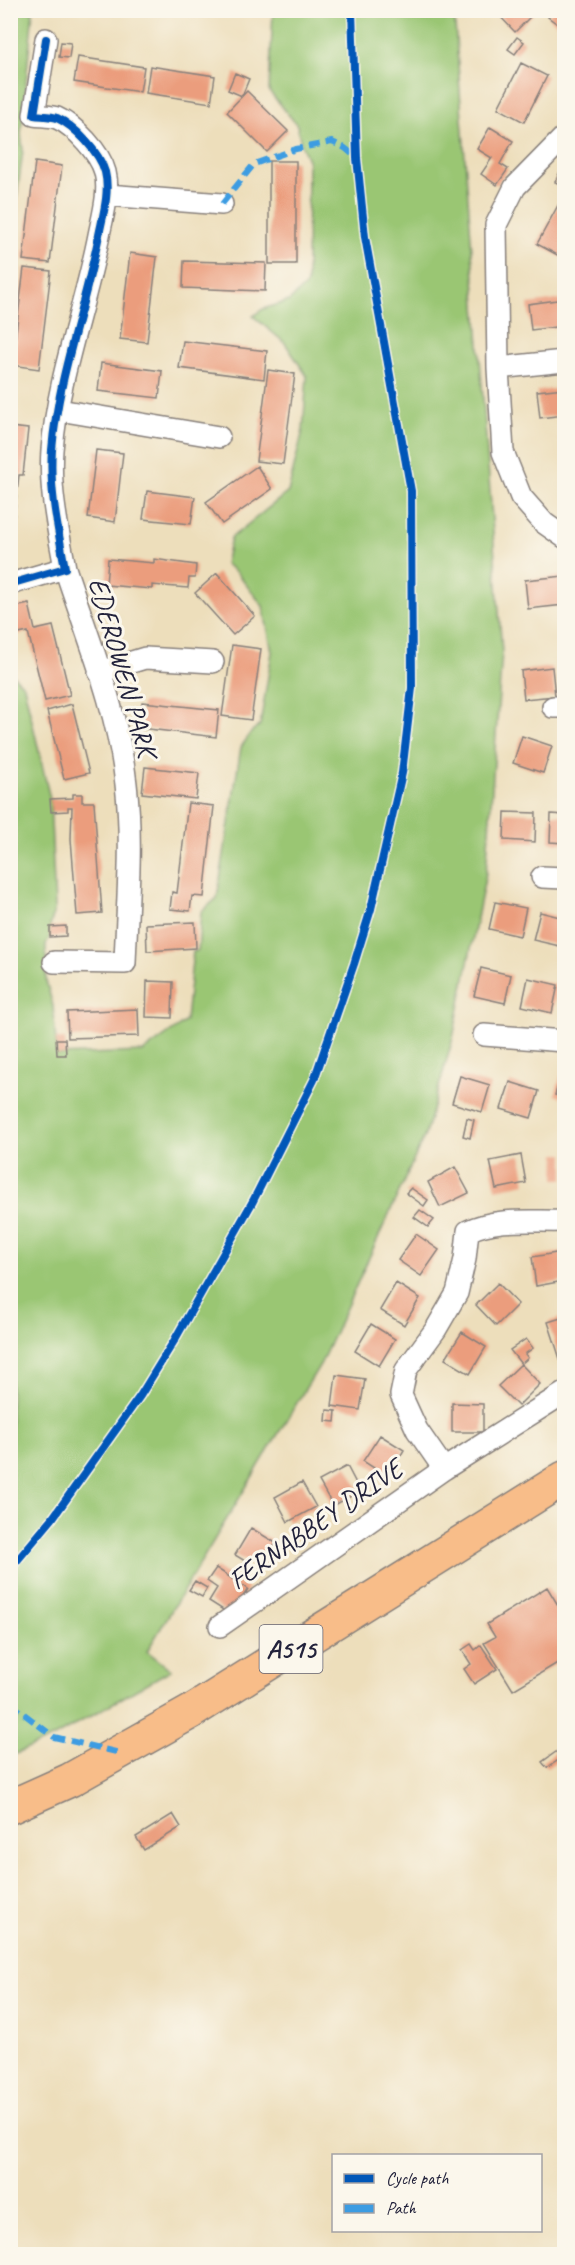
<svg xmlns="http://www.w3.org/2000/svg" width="575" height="2265" font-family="Caveat,sans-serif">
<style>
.green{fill:#9ac673;stroke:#5e7457;stroke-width:1.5}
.building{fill:#eb9d7d}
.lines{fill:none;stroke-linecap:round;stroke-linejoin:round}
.street-casing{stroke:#88807b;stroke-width:24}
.highway-casing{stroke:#88807b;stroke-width:36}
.street{stroke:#fff;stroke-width:21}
.highway{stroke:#f8bd89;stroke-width:33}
.quiet{stroke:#3c9ce2;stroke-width:6;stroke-dasharray:12 6;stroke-linecap:butt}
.cycleway-casing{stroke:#fbf7ec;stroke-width:11}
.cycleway{stroke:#0057b8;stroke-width:8}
.labels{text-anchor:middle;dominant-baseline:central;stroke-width:6;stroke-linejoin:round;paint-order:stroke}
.shield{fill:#fbf7ec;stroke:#636270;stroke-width:1.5}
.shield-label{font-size:27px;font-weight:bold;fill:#22223b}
.street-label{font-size:28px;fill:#22223b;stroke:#fbf7ec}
</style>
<rect width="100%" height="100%" fill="#fbf7ec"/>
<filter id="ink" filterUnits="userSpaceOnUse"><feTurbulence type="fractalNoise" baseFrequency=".0167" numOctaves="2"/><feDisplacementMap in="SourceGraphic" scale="12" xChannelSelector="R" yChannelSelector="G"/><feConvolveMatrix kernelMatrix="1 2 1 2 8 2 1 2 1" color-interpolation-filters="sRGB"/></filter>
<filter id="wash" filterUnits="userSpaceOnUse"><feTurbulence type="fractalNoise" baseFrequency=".008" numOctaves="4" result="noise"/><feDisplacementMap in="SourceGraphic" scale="24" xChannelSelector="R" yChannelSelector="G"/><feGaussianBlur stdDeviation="1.35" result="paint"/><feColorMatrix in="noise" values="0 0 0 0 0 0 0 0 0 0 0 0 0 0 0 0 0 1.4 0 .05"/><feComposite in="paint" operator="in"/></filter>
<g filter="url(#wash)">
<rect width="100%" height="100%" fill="#eddebb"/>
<path class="green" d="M11,10L33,11L21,134L23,150L11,242Z
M273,11H454L502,652L486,873L453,1038L425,1135L321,1363L147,1651L171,1670L54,1737L11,1756L10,672L24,686L50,799L55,907L50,927V937L46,944V981L53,1006L57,1055L143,1052L186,1021L193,951H198L201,912L217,898L241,747L253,730L260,725L272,652L263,606L236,572L225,564L231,538L288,492L303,430L307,376L285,343L253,316L263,309L289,301L307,284L308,160L301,144L297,125L269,91Z"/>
<g id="blocks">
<path class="building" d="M494,10H533L535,12L515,32Z
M553,10H564V29L548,17Z
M517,37L524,42L515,54L508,49Z
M61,42L71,43L69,58L59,57Z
M78,57L144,67L140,92L74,82Z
M521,63L547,76L524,122L498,108Z
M150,66L215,76L211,103L146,93Z
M235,73L249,79L242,96L228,90Z
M247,91L288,131L267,152L227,112Z
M490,127L513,141L500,164L508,169L497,185L481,174L492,158L477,149Z
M269,161H296V264H269Z
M35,162L62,166L50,263L23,260Z
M564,163V186L555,182Z
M562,198L564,199V251L561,257L537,244Z
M130,253L157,257L147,342L120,339Z
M184,261L266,263L265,291L183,288Z
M24,268L51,271L39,369L12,365Z
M564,299V326L531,330L528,304Z
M183,341L267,351L264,379L179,368Z
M101,363L162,371L159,398L98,391Z
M268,370L295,374L283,464L256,461Z
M564,388V415L540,418L537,391Z
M10,427L28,429L23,475H19L12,537Z
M96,450L123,453L115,522L88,518Z
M257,466L272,489L222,524L206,502Z
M147,491L195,497L191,524L143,519Z
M108,559L154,563V559L196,565L195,578H189L188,588L152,585V589L106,585Z
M217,573L255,616L233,635L195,593Z
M564,576V605L528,609L525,580Z
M29,604L35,630L53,626L70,695L45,701L28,632L10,636V608Z
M232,645L261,649L251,720L222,716Z
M552,667L555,696L524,699L521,671Z
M142,702L219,710L216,737L140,728Z
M72,704L89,773L64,779L47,711Z
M522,736L552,746L543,773L513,763Z
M145,767L199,773L196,799L142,793Z
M73,794H82V802H94L102,913L77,915L71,839L72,807H68V811L51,812L50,799L73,798Z
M188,803L214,806L204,897L192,896L190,911L170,909L172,892L177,893Z
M505,812L536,813L535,842L504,840Z
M551,814L564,815V843L550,842Z
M495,902L526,908L520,936L489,929Z
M540,912L564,918V947L533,940Z
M195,922L196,948L147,951L146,924Z
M66,926V936L50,937V927Z
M481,968L511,975L505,1003L474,996Z
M528,978L558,985L552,1013L522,1006Z
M147,981L173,982L172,1018L146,1017Z
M138,1009L139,1036L68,1038L67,1012Z
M56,1039H65L66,1055H57Z
M564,1066V1098L555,1095Z
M460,1076L490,1085L482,1112L452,1103Z
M510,1082L539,1091L531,1118L501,1109Z
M467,1118L474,1120L470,1138L463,1136Z
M556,1154H564V1179H555Z
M521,1155L526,1183L496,1189L490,1161Z
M455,1167L469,1193L440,1207L428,1182Z
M411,1188L428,1200L424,1206L406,1193Z
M420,1210L434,1220L428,1227L414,1217Z
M416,1234L439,1250L421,1276L398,1260Z
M562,1252L564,1281L536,1286L532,1257Z
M396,1283L420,1298L404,1325L380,1310Z
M498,1283L518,1304L496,1326L476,1305Z
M564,1317V1361L561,1362L548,1322Z
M371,1324L395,1339L379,1366L355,1351Z
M462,1332L486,1347L470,1374L445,1359Z
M526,1339L533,1348L525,1354L528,1358L521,1364L510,1350Z
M521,1364L540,1384L518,1406L498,1386Z
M336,1375L365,1379L360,1410L332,1406Z
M452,1403L483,1404V1432H452Z
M327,1410L336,1411L335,1422L326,1421Z
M380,1435L404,1450L388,1477L363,1461Z
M347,1466L360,1491L333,1506L319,1481Z
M302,1482L316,1507L288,1522L275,1497Z
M251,1528L276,1543L260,1570L235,1555Z
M216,1568L248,1589L231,1615L209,1601L217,1588L207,1581Z
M195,1581L207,1588L202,1597L189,1590Z
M547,1587L564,1615V1659L513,1690L484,1643L495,1637L487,1624Z
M471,1644L475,1650L481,1645L497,1669L474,1684L464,1669L471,1664L462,1650Z
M560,1749L564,1756L547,1768L542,1762Z
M173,1814L181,1827L144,1850L136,1837Z"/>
</g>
</g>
<g filter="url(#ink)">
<use href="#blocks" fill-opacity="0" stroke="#88807b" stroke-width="1.5"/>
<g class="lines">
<g class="street-casing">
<path id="street" d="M564,137L515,187L496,225L498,368L503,452L521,497L544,523L564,537
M107,195L222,204
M498,368L564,361
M59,410L219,437
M10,584L65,568C58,529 49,489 52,450C58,376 85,307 99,235C103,215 110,192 105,172C100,153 75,126 57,118C51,116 41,116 34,115L46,39
M99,672L145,658L213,662
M553,707H564
M542,877L564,878
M54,962L125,963C127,904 133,843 126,784C118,710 88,638 65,568
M484,1035L564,1041
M444,1469L417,1430L401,1395L406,1370L436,1329L457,1293L465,1259L468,1231C496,1217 534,1222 564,1221
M220,1626L444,1469L564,1393"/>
</g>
<g class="highway-casing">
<path id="highway" d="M10,1807L70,1780L191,1712L564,1478"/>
</g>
<use href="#street" class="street"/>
<use href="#highway" class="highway"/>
<path class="quiet" d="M222,204L254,164L296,149L332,142L345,148L357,158
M10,1703L54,1737L120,1753"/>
<g class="cycleway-casing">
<path id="cycleway" d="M10,584L65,568C58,529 49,489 52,450C58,376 85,307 99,235C103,215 110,192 105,172C100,153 75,126 57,118C51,116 41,116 34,115L46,39
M10,1569L52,1519L140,1396L174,1341L253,1201L314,1080L354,964L371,909L402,773L412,688L411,491L365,237L357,158L352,10"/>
</g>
<use href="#cycleway" class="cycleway"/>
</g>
</g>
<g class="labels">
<rect class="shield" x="259.5" y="1625" width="63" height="48" rx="4.5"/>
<g class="shield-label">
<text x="291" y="1649">A515</text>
</g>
<g class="street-label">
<text transform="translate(123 667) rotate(74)">EDEROWEN PARK</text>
<text transform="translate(315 1524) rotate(-35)">FERNABBEY DRIVE</text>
</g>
</g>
<rect width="575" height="2265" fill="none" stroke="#fbf7ec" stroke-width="36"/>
<rect x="332" y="2154" width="210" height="78" fill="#fbf7ec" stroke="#a4a2a5" stroke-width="1.5"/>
<rect x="344" y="2174" width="30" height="9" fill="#0057b8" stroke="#a4a2a5" stroke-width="1.5"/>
<text x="386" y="2184" font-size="18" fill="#22223b">Cycle path</text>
<rect x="344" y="2204" width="30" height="9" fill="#3c9ce2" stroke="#a4a2a5" stroke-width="1.5"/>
<text x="386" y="2214" font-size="18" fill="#22223b">Path</text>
</svg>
